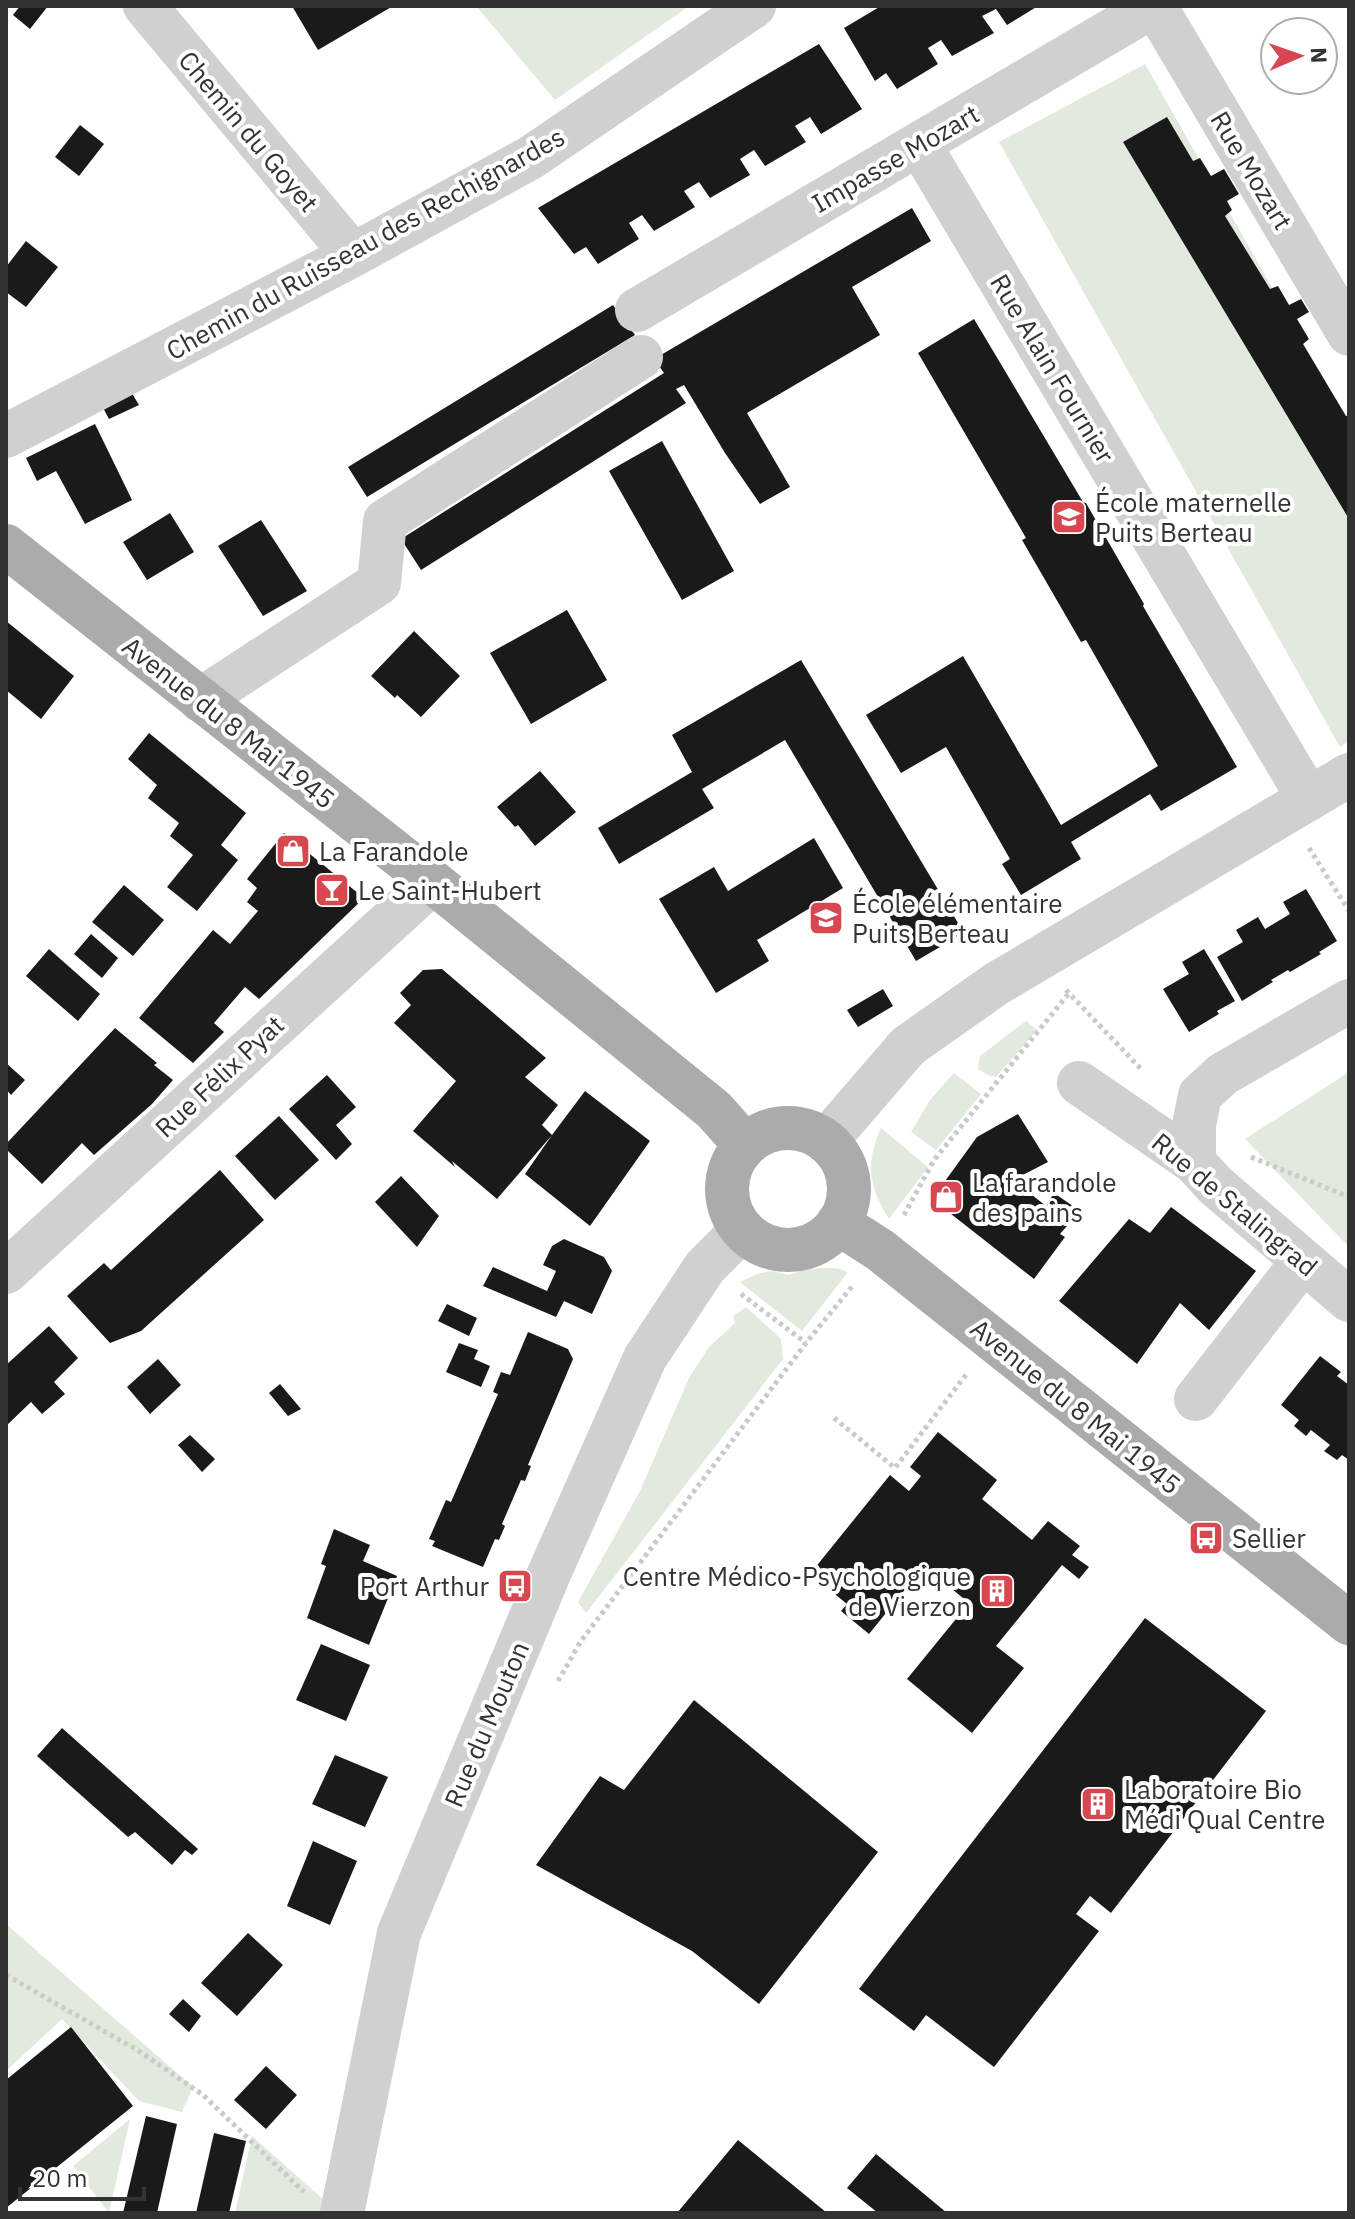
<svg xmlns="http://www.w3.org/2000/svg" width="1355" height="2219" font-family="'IBM Plex Sans',sans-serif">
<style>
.green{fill:#e2e9dd}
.building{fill:#1a1a1a}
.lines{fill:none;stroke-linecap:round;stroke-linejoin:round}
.path{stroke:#cacaca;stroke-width:5;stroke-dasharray:4 4;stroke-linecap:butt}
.minor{stroke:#d0d0d0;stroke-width:44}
.major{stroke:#ababab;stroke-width:44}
.labels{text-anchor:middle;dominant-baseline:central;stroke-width:8;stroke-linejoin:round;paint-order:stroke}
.street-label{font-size:26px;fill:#333;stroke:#fff}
.poi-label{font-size:26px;fill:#333;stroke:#fff;text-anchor:start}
</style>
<rect width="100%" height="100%" fill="#fff"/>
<path class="green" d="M476,6H689L555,100Z
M1145,64L1349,423V741L1340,747L999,142Z
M1026,1021L1037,1030L996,1077L990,1076L978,1069L980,1056Z
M1349,1072V1247L1245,1139Z
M954,1073L981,1094L936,1150L911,1132L930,1100Z
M881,1128L928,1167L889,1219C869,1187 865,1163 881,1128Z
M822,1268H836L848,1272L802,1331L740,1282L757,1274L772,1271L789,1275L804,1270Z
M746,1307L781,1339L783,1359L586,1613L578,1602L640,1491L689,1378L709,1347L735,1323L733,1316Z
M6,1924L193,2087L182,2112L139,2101L62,2019L6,2071Z
M130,2119L109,2213L73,2166Z
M252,2136L325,2201L320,2213H235Z"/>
<path class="building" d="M20,6H48L30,29L13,15Z
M292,6H393L318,50Z
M881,6H1038L1007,25L996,9L982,16L994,33L952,56L941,40L928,48L938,64L897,89L886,73L875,81L844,28Z
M819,44L862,109L821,134L810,117L795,126L806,142L765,166L754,150L740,159L750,175L710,198L699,182L684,191L695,207L654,231L642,215L629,223L639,239L598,264L586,247L574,254L538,208Z
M1167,117L1193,161L1200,158L1211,176L1224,169L1239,194L1227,201L1232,210L1225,216L1270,289L1278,286L1289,305L1301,299L1309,312L1297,319L1309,339L1303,344L1346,416L1349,415V519L1123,142Z
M80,125L104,144L79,176L55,157Z
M912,208L931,241L852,287L880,335L747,413L790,487L760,504L725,453L684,385L676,389L686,403L421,570L401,539L664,373L654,359Z
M26,241L58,267L26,307L6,292V267Z
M613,305L635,335L367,497L348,467Z
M974,319L1083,502L1086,503L1144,604L1143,606L1237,767L1161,811L1150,794L1071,842L1081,859L1021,895L1002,864L1010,859L946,747L901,773L866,715L963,656L1061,825L1158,766L1086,640L1081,642L1022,540L1026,538L918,353Z
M130,390L139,405L109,419L101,404Z
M95,424L132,500L85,524L56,471L37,481L26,458Z
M662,441L734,571L682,600L609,471Z
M170,513L194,552L147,580L123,542Z
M261,520L307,591L263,616L218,546Z
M567,610L607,680L531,724L490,653Z
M6,621L74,676L41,719L6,690Z
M414,631L460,676L421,717L397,695L395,698L371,676Z
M801,660L964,933L916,961L785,740L702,789L714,808L619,864L598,828L692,772L672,735Z
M149,733L246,813L221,845L238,860L197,911L167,887L193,855L170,836L179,823L148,798L157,785L128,759Z
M540,771L576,812L535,846L518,825L515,827L497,807Z
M284,833L364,898L259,999L245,987L214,1023L224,1032L193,1063L139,1018L213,930L230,944L258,911L247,902L257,888L247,879Z
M814,838L843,888L757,940L769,961L716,993L659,899L714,867L728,891Z
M124,885L164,920L133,956L92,922Z
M1306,889L1337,941L1319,952L1321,954L1290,972L1288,970L1271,980L1273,982L1242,1001L1217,957L1243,942L1236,930L1258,917L1265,929L1290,914L1283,902Z
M91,934L118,958L102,978L74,954Z
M49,949L100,994L78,1021L26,976Z
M1204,949L1235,1001L1217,1011L1219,1014L1189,1032L1163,989L1189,974L1182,962Z
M442,969L546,1058L525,1077L558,1105L542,1125L552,1135L585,1091L650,1141L590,1226L525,1174L552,1135L497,1199L452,1161L455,1167L413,1131L456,1081L394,1023L411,1005L400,993L423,970Z
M883,989L893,1006L858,1027L847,1010Z
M115,1028L157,1063L154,1065L173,1080L152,1104L94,1155L82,1143L42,1184L6,1149V1144Z
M6,1063L25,1080L11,1095L6,1089Z
M327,1075L356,1107L336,1125L352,1144L336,1160L289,1109Z
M1018,1114L1048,1162L1013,1180L1046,1206L1054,1193L1080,1211L1060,1234L1065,1237L1034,1279L932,1199L977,1137Z
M279,1116L319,1160L275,1200L235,1156Z
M220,1170L264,1220L141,1331L110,1343L67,1296L104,1263L111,1270Z
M401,1176L439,1216L417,1247L375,1202Z
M1171,1207L1256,1271L1209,1330L1180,1303L1137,1364L1059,1301L1129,1219L1150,1233Z
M564,1239L604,1257L612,1271L592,1314L564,1301L556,1317L483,1286L493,1267L547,1291L556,1271L543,1265L552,1246Z
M447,1304L477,1318L469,1336L438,1321Z
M49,1326L78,1358L54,1382L65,1394L42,1414L31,1402L6,1426V1365Z
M528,1332L568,1349L573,1359L528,1465L531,1466L525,1481L521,1480L502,1524L505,1526L499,1540L495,1539L483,1567L432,1546L435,1541L429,1539L446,1500L451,1502L498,1394L493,1392L501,1372L510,1375Z
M459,1343L478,1350L474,1359L490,1366L481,1387L446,1372Z
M1320,1356L1341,1372L1337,1376L1349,1385V1460L1342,1455L1337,1460L1324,1451L1330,1445L1311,1430L1306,1436L1294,1426L1299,1420L1281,1405Z
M158,1359L181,1385L150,1414L127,1387Z
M280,1384L301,1409L288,1416L269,1393Z
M938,1432L997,1480L982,1499L1032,1540L1048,1521L1080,1546L1072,1555L1089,1567L1079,1579L1062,1565L996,1646L1024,1668L972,1733L907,1679L969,1603L924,1566L869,1634L841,1611L847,1604L810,1574L890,1475L909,1491L921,1476L910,1467Z
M190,1435L215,1459L202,1472L178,1445Z
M334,1529L370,1545L363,1561L397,1576L369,1645L307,1618L326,1566L321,1564Z
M1145,1618L1266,1711L1111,1913L1090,1896L1076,1914L1099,1931L994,2067L926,2015L914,2031L859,1989Z
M321,1644L370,1665L346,1721L296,1700Z
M694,1700L878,1852L759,2004L692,1951L536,1865L600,1776L624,1790Z
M62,1728L198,1849L192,1855L185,1850L172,1865L135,1832L128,1837L37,1756Z
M335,1755L388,1777L365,1827L312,1804Z
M313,1841L357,1861L330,1925L287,1906Z
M248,1933L283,1965L237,2016L201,1983Z
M183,1999L201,2016L189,2032L169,2014Z
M71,2027L133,2106L6,2208V2080Z
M266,2066L297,2095L266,2129L234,2100Z
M146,2116L177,2124L157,2213H123Z
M214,2133L246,2141L229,2213H196Z
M738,2140L827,2213H677Z
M876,2154L947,2213H878L847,2188Z"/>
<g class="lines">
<path class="path" d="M1309,848L1349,911
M1066,990L1142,1070
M1251,1157L1349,1197
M904,1215L934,1160L1069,993
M741,1294L806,1343
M834,1418L895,1468L968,1372
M558,1681L581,1641L806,1343L854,1284
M6,1975L139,2051L203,2095L304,2192"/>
<path class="minor" d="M145,6L353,255
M1155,6L1349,334
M919,144L1309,799
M637,310L1153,6
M6,436L353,255L530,158L754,6
M200,700L379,583L385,521L641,357
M1079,1083L1194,1162L1215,1185L1349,1300
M826,1141L908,1046L996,984L1349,775
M1194,1162V1125L1200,1095L1223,1074L1349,1001
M6,1272L433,882
M1196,1399L1303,1261
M342,2213L399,1933L548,1576L645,1358L705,1267L742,1230"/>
<path class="major" d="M6,546L433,882L714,1110L745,1145
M727 1189a61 61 0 1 1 122 0a61 61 0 1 1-122 0Z
M838,1223L880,1250L1349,1623"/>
</g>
<defs>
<g id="school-square" transform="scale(1.8)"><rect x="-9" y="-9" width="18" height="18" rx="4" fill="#d74750" stroke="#fff"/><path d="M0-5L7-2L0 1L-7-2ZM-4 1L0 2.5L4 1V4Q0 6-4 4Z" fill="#fff"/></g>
<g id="shop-square" transform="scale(1.8)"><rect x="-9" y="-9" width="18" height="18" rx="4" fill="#d74750" stroke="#fff"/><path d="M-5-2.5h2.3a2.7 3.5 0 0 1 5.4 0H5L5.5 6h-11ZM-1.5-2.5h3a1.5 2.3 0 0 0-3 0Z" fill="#fff"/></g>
<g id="bar-square" transform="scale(1.8)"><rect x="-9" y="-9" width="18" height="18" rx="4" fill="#d74750" stroke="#fff"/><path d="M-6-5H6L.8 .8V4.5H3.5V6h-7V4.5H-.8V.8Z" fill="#fff"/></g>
<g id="bus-square" transform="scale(1.8)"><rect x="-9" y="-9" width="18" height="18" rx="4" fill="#d74750" stroke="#fff"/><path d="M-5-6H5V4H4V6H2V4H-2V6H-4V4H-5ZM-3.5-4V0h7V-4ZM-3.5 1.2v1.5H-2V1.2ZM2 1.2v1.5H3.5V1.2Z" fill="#fff"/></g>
<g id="building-square" transform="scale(1.8)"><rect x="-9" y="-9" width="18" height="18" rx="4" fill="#d74750" stroke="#fff"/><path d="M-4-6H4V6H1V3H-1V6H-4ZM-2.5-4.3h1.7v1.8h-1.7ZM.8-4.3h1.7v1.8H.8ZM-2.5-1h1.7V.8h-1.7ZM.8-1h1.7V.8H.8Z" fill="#fff"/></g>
</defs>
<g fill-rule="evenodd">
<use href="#school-square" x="1069" y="517"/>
<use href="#shop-square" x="293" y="851"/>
<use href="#bar-square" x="332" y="890"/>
<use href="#school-square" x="826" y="918"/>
<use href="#shop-square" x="946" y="1197"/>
<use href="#bus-square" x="1206" y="1538"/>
<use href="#bus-square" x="515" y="1586"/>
<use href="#building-square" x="997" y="1591"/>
<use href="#building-square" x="1098" y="1804"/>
</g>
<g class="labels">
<g class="street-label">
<text transform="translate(249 131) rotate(50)">Chemin du Goyet</text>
<text transform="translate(895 158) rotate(-30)">Impasse Mozart</text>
<text transform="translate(1252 170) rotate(59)">Rue Mozart</text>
<text transform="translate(365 243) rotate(-29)">Chemin du Ruisseau des Rechignardes</text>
<text transform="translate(1053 368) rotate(59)">Rue Alain Fournier</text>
<text transform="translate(229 722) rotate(38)">Avenue du 8 Mai 1945</text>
<text transform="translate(219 1076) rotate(-43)">Rue Félix Pyat</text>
<text transform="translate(1235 1204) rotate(40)">Rue de Stalingrad</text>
<text transform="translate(1076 1406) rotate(39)">Avenue du 8 Mai 1945</text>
<text transform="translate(486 1724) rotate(-67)">Rue du Mouton</text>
</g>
<g class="poi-label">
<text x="1095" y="502">École maternelle<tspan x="1095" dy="30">Puits Berteau</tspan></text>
<text x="319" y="851">La Farandole</text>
<text x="358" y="890">Le Saint-Hubert</text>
<text x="852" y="903">École élémentaire<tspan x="852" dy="30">Puits Berteau</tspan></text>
<text x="972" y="1182">La farandole<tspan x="972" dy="30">des pains</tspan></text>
<text x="1232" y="1538">Sellier</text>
<text x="971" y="1576" text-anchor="end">Centre Médico-Psychologique<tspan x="971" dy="30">de Vierzon</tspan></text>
<text x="489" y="1586" text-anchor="end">Port Arthur</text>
<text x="1124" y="1789">Laboratoire Bio<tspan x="1124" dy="30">Médi Qual Centre</tspan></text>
</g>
</g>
<rect width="1355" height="2219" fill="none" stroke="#333333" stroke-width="16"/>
<g transform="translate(1299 56) rotate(88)"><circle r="38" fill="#ffffff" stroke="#adadad" stroke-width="2"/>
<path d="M0-6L14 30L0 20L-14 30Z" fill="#d74750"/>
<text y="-12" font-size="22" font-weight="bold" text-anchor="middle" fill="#333333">N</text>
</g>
<path d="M20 2187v12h124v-12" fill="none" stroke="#333333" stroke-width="4"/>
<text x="32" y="2187" font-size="24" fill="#333333" stroke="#ffffff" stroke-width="6" paint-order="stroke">20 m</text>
</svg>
